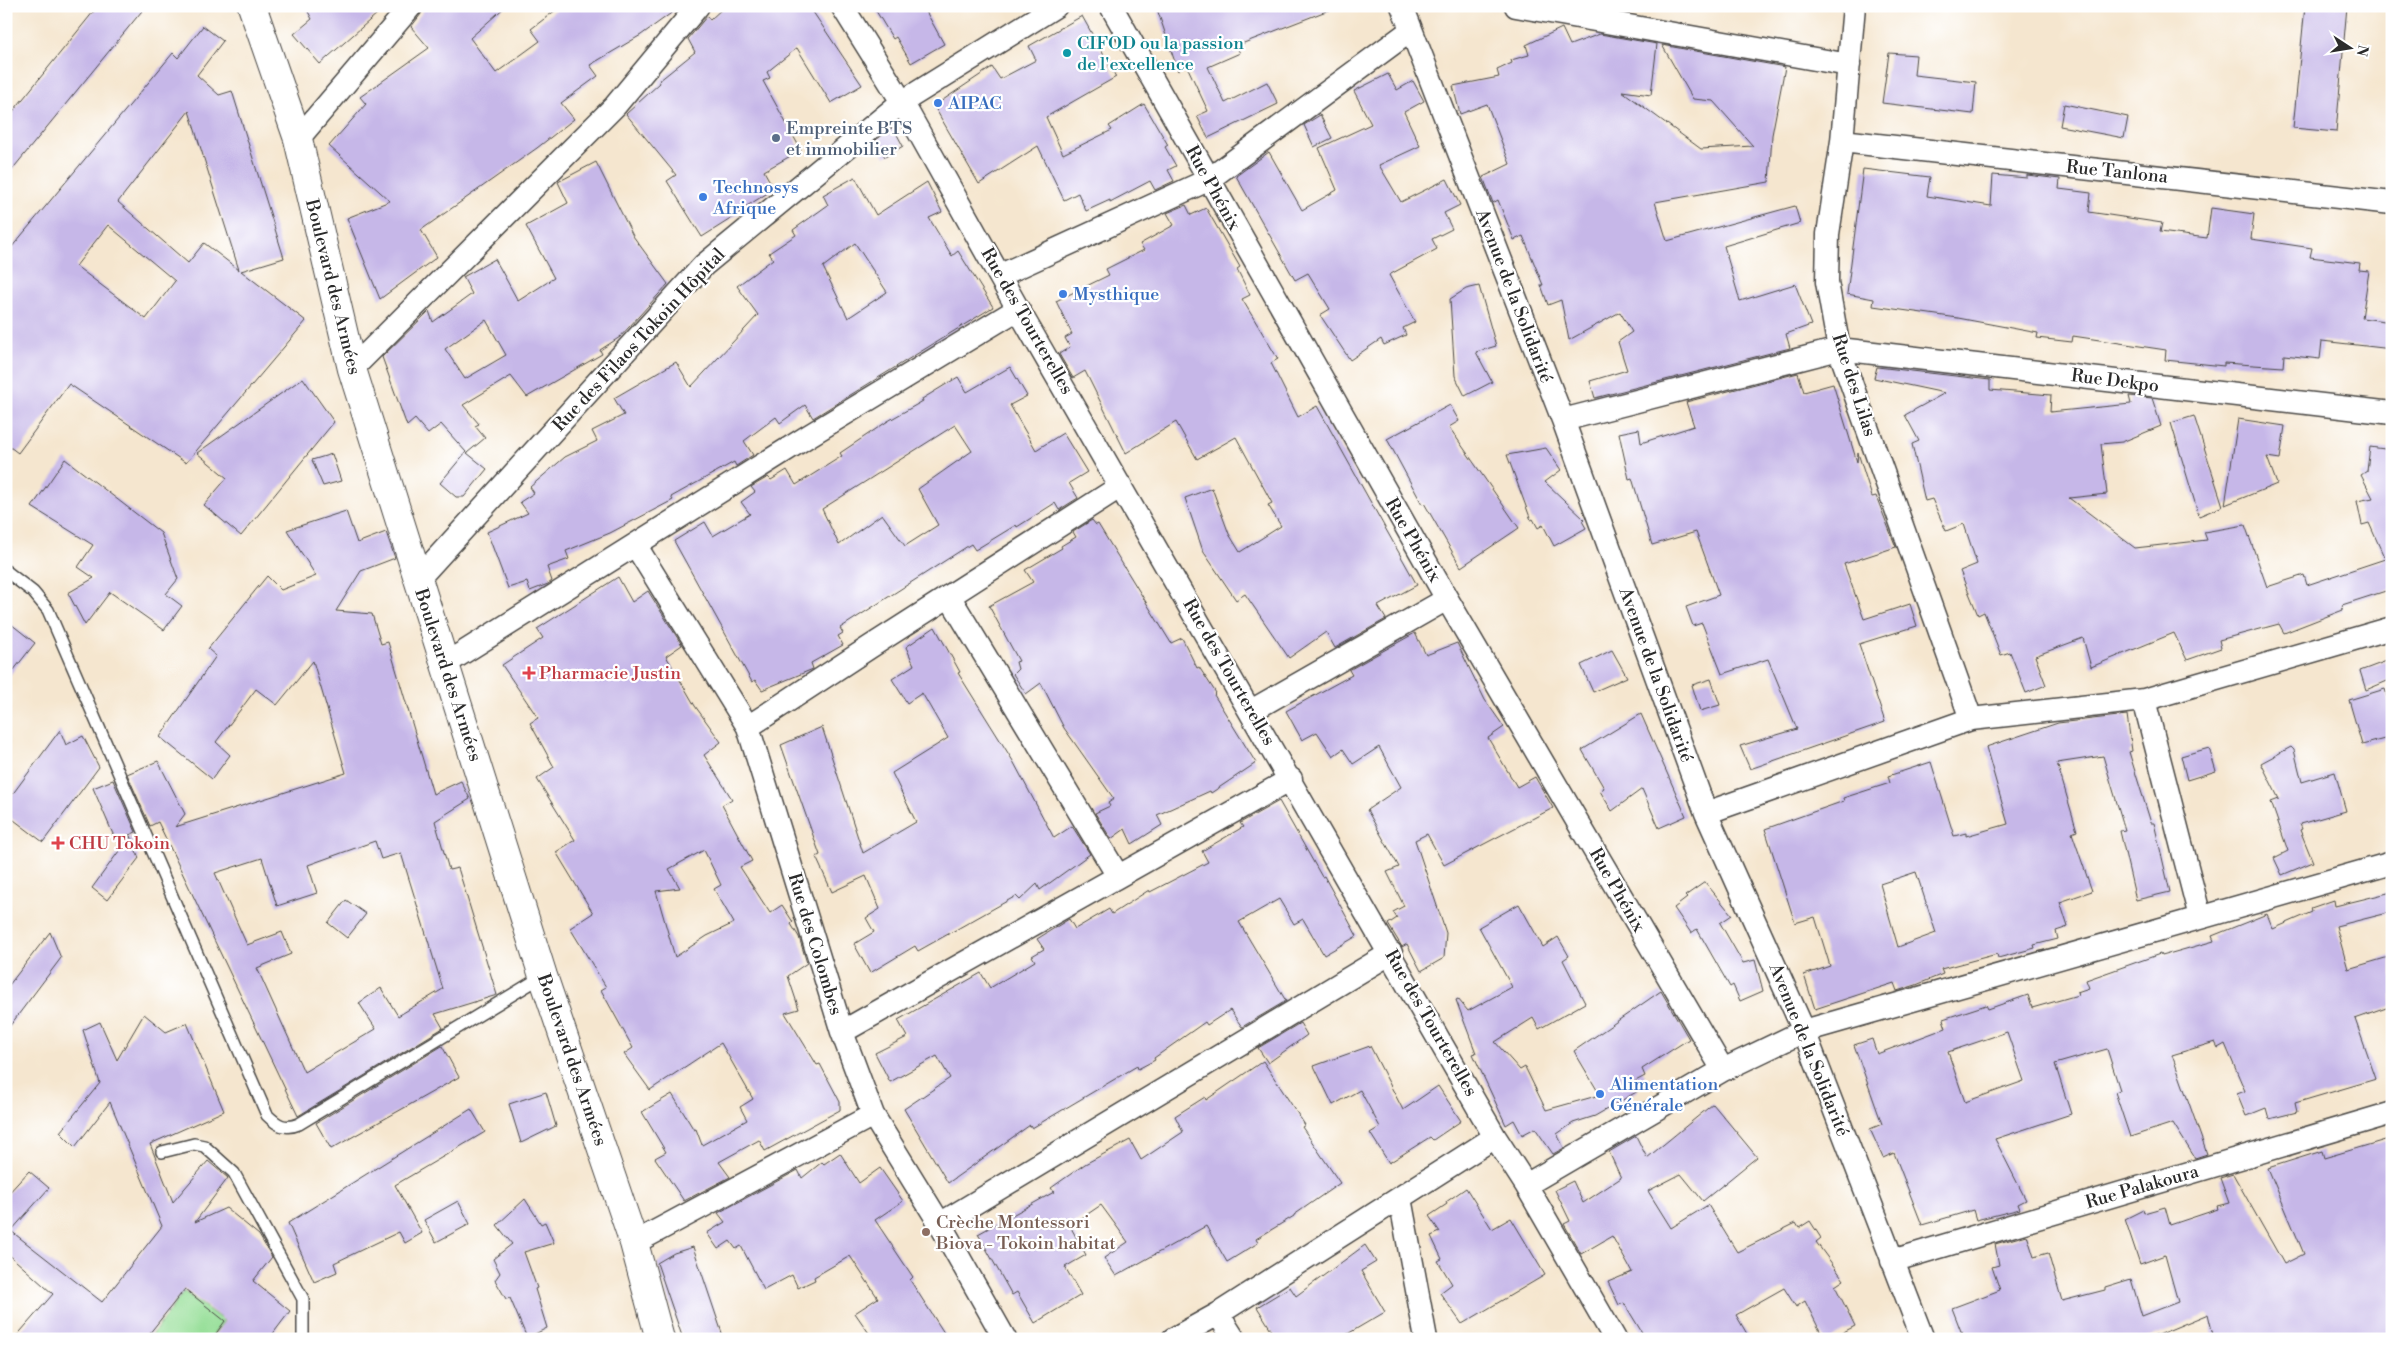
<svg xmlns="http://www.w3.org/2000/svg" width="2398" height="1345" font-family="'Libre Bodoni',serif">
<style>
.green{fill:#97df99;stroke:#618562}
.building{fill:#c6b7e8;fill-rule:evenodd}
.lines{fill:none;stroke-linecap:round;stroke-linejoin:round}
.lane-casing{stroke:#494744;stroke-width:14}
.street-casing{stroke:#494744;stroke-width:25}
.secondary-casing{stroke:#494744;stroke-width:30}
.lane{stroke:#fff;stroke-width:11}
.street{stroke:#fff;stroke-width:22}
.secondary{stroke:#fff;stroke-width:28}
.culture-dot{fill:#0f9aa8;stroke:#fff;stroke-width:2}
.shop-dot{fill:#3f7fe0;stroke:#fff;stroke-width:2}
.service-dot{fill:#5c6f8a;stroke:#fff;stroke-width:2}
.health-dot{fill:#e0444e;stroke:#fff;stroke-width:2}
.education-dot{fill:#8d6e63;stroke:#fff;stroke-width:2}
.labels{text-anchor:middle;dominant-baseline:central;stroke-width:4.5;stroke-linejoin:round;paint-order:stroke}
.culture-label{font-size:18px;fill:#0d838f;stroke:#fff;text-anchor:start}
.shop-label{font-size:18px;fill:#366cbe;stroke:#fff;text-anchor:start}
.service-label{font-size:18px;fill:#4e5e75;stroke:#fff;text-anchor:start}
.street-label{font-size:18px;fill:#2b2b2b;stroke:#fff}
.health-label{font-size:18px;fill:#be3a42;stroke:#fff;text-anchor:start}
.education-label{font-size:18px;fill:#785e54;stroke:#fff;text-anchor:start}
</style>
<rect width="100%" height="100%" fill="#fff"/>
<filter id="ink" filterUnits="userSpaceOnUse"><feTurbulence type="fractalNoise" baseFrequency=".02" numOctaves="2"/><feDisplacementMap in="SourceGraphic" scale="10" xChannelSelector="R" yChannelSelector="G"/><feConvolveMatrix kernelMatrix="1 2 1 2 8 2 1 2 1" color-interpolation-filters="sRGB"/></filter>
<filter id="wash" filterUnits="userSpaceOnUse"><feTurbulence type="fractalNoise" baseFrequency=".0096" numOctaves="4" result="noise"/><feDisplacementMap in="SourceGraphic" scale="20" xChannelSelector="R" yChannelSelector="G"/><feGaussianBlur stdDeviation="1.12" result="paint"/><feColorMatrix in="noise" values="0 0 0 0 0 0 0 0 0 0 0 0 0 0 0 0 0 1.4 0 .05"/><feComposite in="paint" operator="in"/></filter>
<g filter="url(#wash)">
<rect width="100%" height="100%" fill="#f5e6cf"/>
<path class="green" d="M184,1291L224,1321L210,1339H149Z"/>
<g id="blocks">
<path class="building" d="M98,6H146L6,177V120Z
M305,6H386L320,64L294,34L312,19Z
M424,6H506L470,38L496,73L540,41L531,29L561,6H681L641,35L590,65L598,76L561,103L574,119L537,148L421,230L437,257L380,299L347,218L390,201L329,146L366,104L360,97L429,48L411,27L421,14Z
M725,6H809L862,85L831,103L797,48L767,72L770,78L763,81L801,150L764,171L774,189L739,211L740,213L702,237L667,181L676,175L626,114L660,83L659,81L695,52L688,39L707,16L710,20Z
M873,6H923L944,44L911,63L896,37L893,39Z
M1156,6H1334V8L1236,46L1240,53L1208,67L1225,103L1267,82L1278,104L1208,138L1197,116L1208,111L1186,64L1178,71Z
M2305,6H2347L2336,132L2293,128Z
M1082,16L1116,77L1046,117L1063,154L1112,130L1109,126L1144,104L1168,145L1165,147L1176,166L1168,170L1174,181L1155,190L1150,181L1110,202V200L1086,211L1078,193L1064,200L1038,146L979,184L934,106L992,67L1000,79L1036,60L1029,46Z
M203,26L223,41L197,75L219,95L232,91L284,258L241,271L306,321L186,463L69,384L18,453L6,444V254L173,53L178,58ZM189,111L239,270L204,243L188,263L118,202ZM108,225L175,281L146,319L76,266Z
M1562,28L1570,45L1600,34L1657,44L1651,95L1622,91L1701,149L1753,146L1713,101L1693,99L1662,45L1785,67L1772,135L1769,182L1655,202L1667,241L1795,206L1800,223L1724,246L1740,301L1795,284L1811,325L1786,334L1790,348L1595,398L1590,381L1627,370L1618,342L1632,332L1620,312L1569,340L1561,300L1548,305L1541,285H1543L1523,236L1514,240L1498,200L1493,203L1483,177L1510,164L1487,104L1460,114L1453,86L1499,77L1497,70L1512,63L1511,60L1529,55L1526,45Z
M1889,53L1916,55L1914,75L1976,82L1973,114L1882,103Z
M1388,74L1397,90L1413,81L1424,101L1404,112L1420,146L1379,165L1401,202L1447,179L1460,205L1444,213L1452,229L1432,239L1437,249L1389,275L1415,322L1403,328L1406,335L1384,345L1381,339L1350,360L1320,315L1330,309L1308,273L1295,280L1236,176L1269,152L1302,210L1337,190L1319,148L1371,124L1354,91Z
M2064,104L2128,117L2124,138L2060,126Z
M1320,115L1332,138L1314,147L1304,125Z
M893,127L903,146L885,157L876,140Z
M596,162L633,236L668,284L620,337L600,350L602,354L527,397L511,376L463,405L479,424L475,426L485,438L467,453L487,469L464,497H456L440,483L466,452L441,424L428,434L415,419L407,426L382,357L429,311L433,322L472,294L463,277L495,259L518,301L554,278L526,226L568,203L558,182ZM486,320L506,355L465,379L445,349Z
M1863,169L1930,177L1927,196L1991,206L1993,175L2027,178V175L2060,179L2059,189L2091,193L2089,212L2162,223L2160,232L2207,238L2211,208L2254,214L2251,239L2312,248L2310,257L2360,263L2359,270L2369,271L2362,318L2392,322V349L2322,341L2320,359L2284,355L2283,367L2224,363V366L2165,360L2166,350L2073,336L2072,342L2037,338L2038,333L1958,318L1873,306L1874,299L1847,294Z
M855,177L876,215L927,182L942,212L929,218L952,256L958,251L993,307L813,418L805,405L780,423L776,417L744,441L753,455L736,466L734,462L671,497L673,500L610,533L566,551L569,559L547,567L552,581L548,584L530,591L527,582L508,588L487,532L528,513L520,502L534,493L530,487L565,457L597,441L592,431L624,415L614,398L676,362L691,387L758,315L737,286L773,259L769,253L796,235L793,230L828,205L823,195ZM855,243L887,292L848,318L823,267Z
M1186,205L1191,215L1206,208L1240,267L1237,269L1250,295L1242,299L1278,359L1271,363L1298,417L1317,406L1417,585L1378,606L1386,619L1335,648L1326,632L1289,658L1245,594L1236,600L1203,551L1185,498L1212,488L1229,534L1240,552L1281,526L1268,505L1272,503L1236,437L1197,459L1176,422L1126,453L1085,371L1073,378L1059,354L1070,347L1065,338L1072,334L1056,301L1109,275L1106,269L1144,250L1140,244L1174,225L1167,213Z
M1479,286L1496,346L1476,352L1492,382L1465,396L1455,376L1450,299L1466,289Z
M1010,367L1027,396L1010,405L1036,450L1063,433L1087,472L1069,483L1078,498L1059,510L1055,503L1017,527L1016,525L975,550L971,544L840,628L843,633L838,636L843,645L811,663L813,669L762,690L755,680L752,682L674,541L705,522L713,536L750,514L741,502L755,492L751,487L768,477L771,480L787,470L796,485L842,456L840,453L888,421L923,401L922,399L958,377L967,392ZM955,425L972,451L918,489L938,525L905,546L882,514L839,545L822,509Z
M1877,367L1990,380V390L2051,395L2050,412L2131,404L2129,396L2152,398L2161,426L2122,442L2101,444L2107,494L2069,498L2135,548L2207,540L2204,532L2245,525L2267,587L2304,575L2307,585L2385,559L2369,523L2362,525L2357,501L2373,498L2361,475L2367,471L2370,447L2392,450V589L2342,605L2343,610L2284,633L2279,624L2219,640L2221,648L2187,660L2174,633L2091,667L2083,638L2035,656L2046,685L2026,693L2010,652L2001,655L1984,612L1978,615L1960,571L1977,564L1964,524L1946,531L1932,499L1925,501L1912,444L1919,441L1905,415L1945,393L1874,378Z
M1798,373L1804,392L1833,384L1857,462L1858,453L1872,497L1876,496L1896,547L1844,564L1864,619L1910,604L1917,626L1859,644L1885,722L1750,769L1740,746L1797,729L1768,659L1722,674L1702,623L1693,626L1686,607L1719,595L1696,532L1652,545L1632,478L1629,479L1619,433L1639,429L1641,443L1694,426L1686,402Z
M303,378L334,422L241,536L204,505L227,478L197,453Z
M1450,405L1459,421L1449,427L1519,528L1461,567L1424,503L1422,504L1387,439Z
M2194,416L2223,506L2199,516L2171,423Z
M2238,419L2285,426L2280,459L2267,457L2277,484L2225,505Z
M1546,448L1561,470L1545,482L1584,519L1582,521L1586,528L1554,546L1543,525L1538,528L1533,519L1531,520L1507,455Z
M332,454L341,481L323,486L312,460Z
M65,459L161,533L178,579L166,594L182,606L164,630L110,592L85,625L68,593L94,578L78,567L93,545L32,507Z
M346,511L357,543L386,532L395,558L361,571L336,611L372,614L381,644L388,642L433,794L461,781L470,799L435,821L449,870L458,868L497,995L435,1014L443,1028L298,1116L158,822L150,826L127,774L158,761L185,814L175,827L346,773L313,661L277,705L256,689L216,742L230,755L212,779L160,737L216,656L208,649L267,576L281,590L316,576L287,530ZM375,841L381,859L401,853L443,989L398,1016L381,988L359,1003L376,1029L304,1072L257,968L291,954L282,932L247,945L215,873L262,858L277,906L317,893L308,865Z
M1092,520L1096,525L1098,524L1171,643L1182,638L1197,668L1199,667L1216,693L1214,695L1256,763L1211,793L1210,791L1157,815L1162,825L1132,844L1125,829L1111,839L1095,813L1110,806L1108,803L1114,799L1064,728L1041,683L1026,694L1013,674L1018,669L1016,662L1019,661L989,606L1033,582L1025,570L1062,548L1061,546L1076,537L1073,532Z
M618,577L632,602L648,591L682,645L666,656L695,706L721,742L704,755L732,799L722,805L752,861L740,867L770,913L782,905L793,922L791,924L799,937L807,963L788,976L799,1009L785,1013L817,1065L820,1064L840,1102V1110L765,1151L759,1140L719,1162L730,1177L684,1201L655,1158L666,1152L642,1112L672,1094L694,1130L696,1129L702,1145L747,1120L740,1107L753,1099L721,1043L650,1090L624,1054L633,1048L601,990L606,987L570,928L593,913L556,852L575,840L537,779L554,767L530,723L538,718L502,665L543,638L537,629ZM704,850L721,885L714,889L734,923L707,936L675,957L656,891L680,888L669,869Z
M6,620L35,643L6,680Z
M935,627L960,672L958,673L1013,761L1054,838L1072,826L1090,854L1040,890L1037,884L1020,900L1016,896L918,951L915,946L870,973L854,944L874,932L866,918L880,909L866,876L832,892L816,857L820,855L781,745L822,727L863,853L916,822L892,773L948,738L922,693L907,703L892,679L914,665L906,647Z
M1415,633L1426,655L1457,643L1485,700L1504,727L1488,738L1517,787L1535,777L1553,808L1444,865L1427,834L1415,840L1446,933L1444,958L1421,971L1407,944L1402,947L1388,924L1397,918L1393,912L1404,906L1387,872L1399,867L1367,810L1401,787L1379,747L1353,764L1343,749L1333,756L1317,732L1302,740L1286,711L1352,675L1349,670Z
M1612,650L1627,677L1593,692L1581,665Z
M2392,659V679L2366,690L2360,671Z
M1711,679L1720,705L1700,711L1692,685Z
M2385,689L2392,712V737L2362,745L2349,700Z
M1641,714L1686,816L1659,828L1642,789L1612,811L1600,791L1604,788L1582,750Z
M2127,715L2132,751L2129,752L2151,823H2154L2170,892L2136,900L2120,831L2125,830L2103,756L2057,763L2077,831L2072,833L2092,891L2060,902L2068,927L2056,931L2058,939L2034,945L2035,948L1998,958L1997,954L1941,969L1943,974L1916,985L1897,991L1894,983L1815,1009L1804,975L1830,966L1815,917L1795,923L1765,829L1844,801L1843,798L1890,783L1888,776L1931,762L1954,836L1966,833V836L2008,824L1986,747L2058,723ZM1916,872L1936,933L1898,947L1880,884Z
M60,730L66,745L83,736L99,767L43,842L6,814V803Z
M2291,747L2294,750L2302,782L2335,772L2346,811L2300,824L2302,829L2300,830L2313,862L2282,875L2274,858L2288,851L2271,802L2279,799L2261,763Z
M2209,748L2216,771L2187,780L2181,756Z
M113,780L136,832L116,841L93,788Z
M1279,801L1322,877L1324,876L1357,936L1324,955L1303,919L1294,924L1279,899L1239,922L1286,1001L1242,1027L1230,1010L1207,1025L1205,1022L1154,1058L1155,1060L1138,1069L1137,1066L1032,1128L1030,1125L948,1183L904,1109L950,1078L937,1056L890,1082L875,1053L907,1037L898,1020L981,973L990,988L1035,961L1032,956L1044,949L1037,939L1069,919L1075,929L1109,909L1112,914L1149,890L1150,892L1208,862L1202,851L1243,827L1240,823Z
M130,836L139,858L107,900L92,888Z
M1705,882L1732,915L1720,923L1743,963L1755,960L1763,991L1740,1001L1733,985L1730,987L1697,929L1691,933L1674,908L1687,898L1685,896Z
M2392,892V912L2336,926L2348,969L2392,956V1006L2355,1019L2376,1079L2295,1103L2297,1112L2269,1119L2266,1108L2246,1116L2237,1094L2245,1091L2225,1044L2218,1048L2215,1042L2172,1055L2207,1154L2195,1158L2173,1123L2130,1137L2115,1092L2120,1090L2107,1049L2055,1064L2071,1114L1995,1139L2026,1200L2018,1204L2020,1209L1976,1220L1973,1210L1922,1225L1894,1153L1883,1158L1870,1129L1882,1124L1854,1045L1872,1039L1877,1054L1946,1028L1943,1019L1986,1005L1988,1009L2028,995L2032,1008L2078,995L2077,992L2089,988L2086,980L2160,954L2161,956L2214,941L2212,936L2267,914L2273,929L2312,912L2311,908L2334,900L2335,906ZM2007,1032L2024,1081L1965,1102L1948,1052Z
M346,900L366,914L347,938L328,923Z
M1519,904L1543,947L1558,937L1569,956L1563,960L1585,1003L1539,1029L1533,1018L1495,1042L1520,1070L1525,1067L1546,1110L1600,1095L1574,1051L1661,991L1689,1039L1642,1069L1645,1076L1624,1087L1635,1084L1638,1091L1595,1116L1573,1123L1557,1134L1564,1148L1553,1154L1535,1128L1522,1135L1514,1120L1506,1125L1473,1054L1476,1053L1456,1000L1458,999L1468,1011L1512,987L1479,927Z
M50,932L61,958L6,1031V989Z
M144,1014L166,1032L187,1023L224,1111L150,1144L173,1202L208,1161L228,1178L195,1222L226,1208L259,1235L272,1257L253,1281L290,1311L269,1339H212L225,1321L185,1289L145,1339H14L53,1294L6,1252V1196L29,1171L49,1188L11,1231L102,1302L162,1226L110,1102L75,1147L60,1132L100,1083L83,1030L100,1022L117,1060Z
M1300,1023L1307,1035L1268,1063L1258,1048Z
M442,1046L459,1077L331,1149L316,1123Z
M1370,1046L1403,1110L1438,1086L1461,1121L1433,1140L1430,1137L1389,1163L1370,1133L1380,1127L1360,1090L1333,1105L1314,1066Z
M1263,1061L1305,1125L1302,1127L1340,1183L1294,1215V1216L1256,1239L1258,1243L1227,1262L1206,1226L1116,1276L1104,1258L1128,1242L1101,1205L1070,1226L1086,1255L1065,1267L1081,1295L1035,1323L1017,1292L1012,1295L978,1234L1054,1192L1051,1188L1085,1164L1130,1140L1141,1160L1183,1132L1175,1116L1205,1097L1206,1100Z
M546,1092L556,1126L521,1143L509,1104Z
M1713,1104L1757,1157L1703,1201L1681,1174L1648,1191L1671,1228L1708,1205L1737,1252L1796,1223L1799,1228L1810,1221L1821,1238L1816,1242L1844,1280L1835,1286L1855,1326L1830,1339H1824L1805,1301L1796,1307L1784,1288L1736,1315L1750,1339H1646L1624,1303L1619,1305L1608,1282L1632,1272L1612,1236L1581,1254L1564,1224L1570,1221L1555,1190L1573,1181L1583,1203L1621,1178L1609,1152L1636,1136L1647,1158Z
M471,1109L485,1132L395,1185L422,1233L405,1243L399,1232L334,1263L337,1272L314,1282L288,1223Z
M2392,1138V1339H2214L2208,1314L2148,1339H1964L1952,1308L2000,1290L1992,1267L1999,1265L1995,1244L2027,1235L2034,1257L2048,1253L2062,1301L2105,1290V1287L2131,1279L2142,1316L2178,1302L2165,1255L2140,1264L2125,1219L2143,1210L2144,1213L2165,1207L2170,1225L2218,1209L2217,1206L2229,1203L2220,1178L2233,1174L2284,1264L2304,1254L2268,1168L2322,1151L2324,1158Z
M840,1153L859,1183L880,1168L903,1201L875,1220L913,1277L910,1280L948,1339H873L855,1313L878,1298L850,1256L814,1277L815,1280L798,1288L792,1275L764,1290L741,1246L736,1249L730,1241L718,1249L707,1233L725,1222L718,1213L798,1170L802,1178L822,1162L824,1164Z
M1466,1188L1492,1229L1511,1218L1545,1275L1462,1324L1440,1293L1452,1284L1438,1261L1442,1259L1431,1236L1440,1232L1429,1216L1447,1204L1446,1202Z
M525,1199L541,1224L545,1222L554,1243L524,1252L537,1288L535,1289L547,1328L527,1338L510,1298L506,1299L495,1280L500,1273L493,1259L512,1244L497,1225Z
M458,1201L470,1224L436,1242L424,1220Z
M1365,1245L1376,1262L1361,1271L1385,1312L1339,1339H1277L1257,1307L1290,1287L1296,1296Z
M693,1247L724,1339H683L657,1263L674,1253Z"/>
</g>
</g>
<g filter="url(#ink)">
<use href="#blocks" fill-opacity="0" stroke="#494744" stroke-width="1"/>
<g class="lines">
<g class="lane-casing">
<path id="lane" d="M6,571L33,592L48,610L267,1115C277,1125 285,1130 299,1124L543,976
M162,1152L194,1144L204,1146L234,1173L303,1299V1339"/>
</g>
<g class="street-casing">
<path id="street" d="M842,6L902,102L1018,309L1495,1137L1526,1185L1615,1339
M1111,6L1447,599L1723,1070
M1402,6L1563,420L1706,813L1804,1031L1923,1339
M1516,6L1849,65
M1854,6L1842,141L1828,234L1827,282L1839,349L1971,719
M298,139L411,6
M1842,141L2392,203
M1001,275L1208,180L1410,31
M352,369L615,106L698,6
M1563,420L1839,349L2392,413
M636,546L748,727L842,1032L873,1115L940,1224L1005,1339
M418,579L704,265L902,102L1056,6
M949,596L1118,876
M445,664L810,435L1018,309
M2144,700L2200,917
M1251,711L1447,599
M748,727L870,647L1121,486
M1706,813L1971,719L2144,700L2392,628
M842,1032L1291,779
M1526,1185L1723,1070L1804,1031L2392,863
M1400,1198L1426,1339
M940,1224L1391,953
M634,1243L873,1115
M1892,1261L2392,1113
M1218,1314L1234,1339
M1173,1339L1218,1314L1495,1137"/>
</g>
<g class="secondary-casing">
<path id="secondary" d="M252,6L298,139L352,369L543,976L634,1243L660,1339"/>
</g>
<use href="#lane" class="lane"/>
<use href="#street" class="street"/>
<use href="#secondary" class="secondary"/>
</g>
</g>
<circle class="culture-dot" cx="1067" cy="53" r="5"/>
<g class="shop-dot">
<circle cx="938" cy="103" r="5"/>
<circle cx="703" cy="197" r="5"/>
<circle cx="1063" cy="294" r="5"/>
<circle cx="1600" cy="1094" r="5"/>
</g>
<circle class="service-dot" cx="776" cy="138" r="5"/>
<g class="health-dot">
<path d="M526.5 665.5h5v5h5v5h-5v5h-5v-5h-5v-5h5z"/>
<path d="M55.5 835.5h5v5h5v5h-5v5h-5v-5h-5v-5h5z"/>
</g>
<circle class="education-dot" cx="926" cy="1232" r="5"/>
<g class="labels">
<g class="culture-label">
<text x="1077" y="43">CIFOD ou la passion<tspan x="1077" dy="21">de l'excellence</tspan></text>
</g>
<g class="shop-label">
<text x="948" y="103">AIPAC</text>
<text x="713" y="187">Technosys<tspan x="713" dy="21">Afrique</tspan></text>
<text x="1073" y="294">Mysthique</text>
<text x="1610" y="1084">Alimentation<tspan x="1610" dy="21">Générale</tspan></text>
</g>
<g class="service-label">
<text x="786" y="128">Empreinte BTS<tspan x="786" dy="21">et immobilier</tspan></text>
</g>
<g class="street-label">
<text transform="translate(2117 172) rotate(6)">Rue Tanlona</text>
<text transform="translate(1213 188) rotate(61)">Rue Phénix</text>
<text transform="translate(333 287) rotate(76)">Boulevard des Armées</text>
<text transform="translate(1514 296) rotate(69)">Avenue de la Solidarité</text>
<text transform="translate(1027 321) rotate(60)">Rue des Tourterelles</text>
<text transform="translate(639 340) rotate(-47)">Rue des Filaos Tokoin Hôpital</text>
<text transform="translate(2115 381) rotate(7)">Rue Dekpo</text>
<text transform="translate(1854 385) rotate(72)">Rue des Lilas</text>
<text transform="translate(1413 540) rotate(60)">Rue Phénix</text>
<text transform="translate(1229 672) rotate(60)">Rue des Tourterelles</text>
<text transform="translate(448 675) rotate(72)">Boulevard des Armées</text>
<text transform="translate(1656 675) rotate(70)">Avenue de la Solidarité</text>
<text transform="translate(1617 890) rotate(60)">Rue Phénix</text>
<text transform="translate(815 944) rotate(73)">Rue des Colombes</text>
<text transform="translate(1431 1023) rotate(60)">Rue des Tourterelles</text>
<text transform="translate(1809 1050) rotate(68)">Avenue de la Solidarité</text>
<text transform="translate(572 1060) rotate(71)">Boulevard des Armées</text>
<text transform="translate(2142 1187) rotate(-16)">Rue Palakoura</text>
</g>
<g class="health-label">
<text x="539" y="673">Pharmacie Justin</text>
<text x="69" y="843">CHU Tokoin</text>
</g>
<g class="education-label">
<text x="936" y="1222">Crèche Montessori<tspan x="936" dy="21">Biova - Tokoin habitat</tspan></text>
</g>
</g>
<rect width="2398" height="1345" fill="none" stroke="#fff" stroke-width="25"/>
<g transform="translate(2350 48) rotate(102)" stroke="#ffffff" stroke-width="4" paint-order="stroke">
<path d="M0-4L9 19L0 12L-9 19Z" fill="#2b2b2b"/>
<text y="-8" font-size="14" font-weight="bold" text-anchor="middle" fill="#2b2b2b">N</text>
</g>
</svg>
